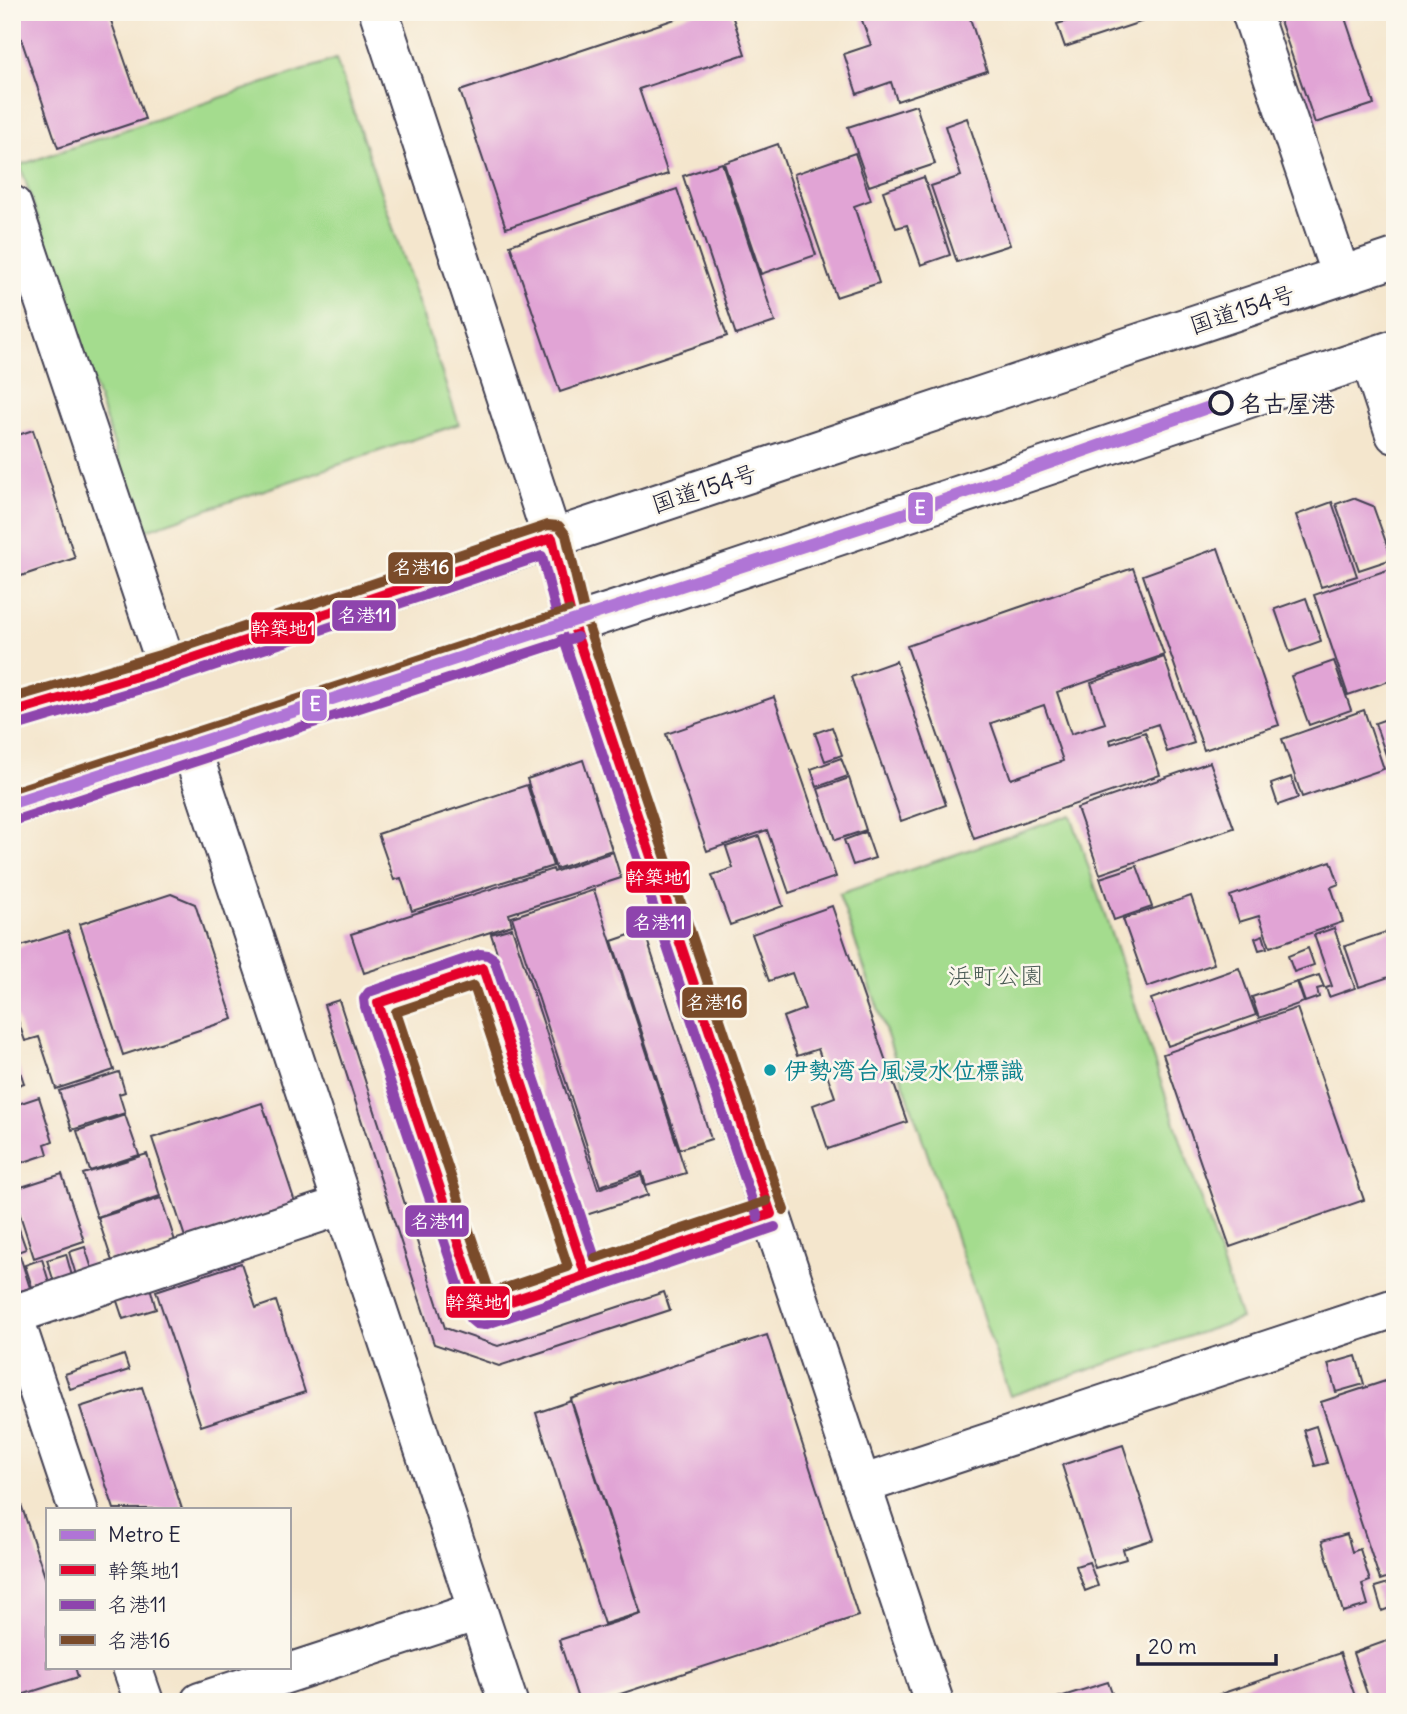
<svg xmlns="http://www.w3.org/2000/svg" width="1407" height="1714" font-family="Delius,'Klee One',sans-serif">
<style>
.green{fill:#a4dc8e;stroke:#637f64;stroke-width:2}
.building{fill:#e1a4d5;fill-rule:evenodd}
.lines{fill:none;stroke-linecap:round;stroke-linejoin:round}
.service-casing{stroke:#423f51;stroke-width:30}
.minor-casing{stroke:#423f51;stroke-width:42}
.tertiary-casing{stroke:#423f51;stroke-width:42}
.trunk-casing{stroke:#423f51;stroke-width:42}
.service{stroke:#fff;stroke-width:26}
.minor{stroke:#fff;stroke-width:38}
.tertiary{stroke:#fff;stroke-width:38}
.trunk{stroke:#fff;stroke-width:38}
.bus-1-casing{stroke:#fbf7ec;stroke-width:16}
.bus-2-casing{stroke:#fbf7ec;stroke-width:16}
.bus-3-casing{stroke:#fbf7ec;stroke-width:16}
.bus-1{stroke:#e4002b;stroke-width:10}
.bus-2{stroke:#8e44ad;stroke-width:10}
.bus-3{stroke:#7a4b2a;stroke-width:10}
.metro-1-casing{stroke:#fbf7ec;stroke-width:18}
.metro-1{stroke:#b074d6;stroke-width:12}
.stop-dot{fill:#fbf7ec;stroke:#22223b;stroke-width:3.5}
.culture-dot{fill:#0f9aa8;stroke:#fbf7ec;stroke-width:2.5}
.labels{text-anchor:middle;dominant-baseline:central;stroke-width:5;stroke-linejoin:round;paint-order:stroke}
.street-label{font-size:24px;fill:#22223b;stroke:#fbf7ec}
.stop-label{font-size:24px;font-weight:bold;fill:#22223b;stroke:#fbf7ec;text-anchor:start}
.park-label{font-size:24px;fill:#495a54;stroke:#fbf7ec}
.culture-label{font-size:24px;font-weight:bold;fill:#0d838f;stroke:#fbf7ec;text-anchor:start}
.line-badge{stroke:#fbf7ec;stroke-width:2.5}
.badge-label{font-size:19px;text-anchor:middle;font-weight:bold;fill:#fff}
</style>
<rect width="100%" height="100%" fill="#fbf7ec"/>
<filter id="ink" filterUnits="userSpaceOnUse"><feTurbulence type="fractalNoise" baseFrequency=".0143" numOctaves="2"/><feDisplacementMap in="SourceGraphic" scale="14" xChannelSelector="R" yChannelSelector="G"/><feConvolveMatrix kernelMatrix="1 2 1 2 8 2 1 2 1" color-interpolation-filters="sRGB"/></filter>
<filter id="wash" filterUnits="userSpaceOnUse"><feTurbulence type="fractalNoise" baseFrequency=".00686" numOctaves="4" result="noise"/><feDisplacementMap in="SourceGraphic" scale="28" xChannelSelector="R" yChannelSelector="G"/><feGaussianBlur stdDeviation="1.57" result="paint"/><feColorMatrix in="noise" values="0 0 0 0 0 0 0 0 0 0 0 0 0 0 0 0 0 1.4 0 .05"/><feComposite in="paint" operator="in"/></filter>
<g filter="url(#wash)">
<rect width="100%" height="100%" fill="#f4e6cd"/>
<path class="green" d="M336,59L459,424L143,531L20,165Z
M1071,815L1241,1319L1010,1396L839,894Z"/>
<g id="blocks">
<path class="building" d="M12,12H108L145,119L58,148Z
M696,12H731L745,54L639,89L668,174L506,228L460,91Z
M859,12H968L987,71L897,101L891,82L857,94L844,54L871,45Z
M1064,12H1168V13L1065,47L1057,24L1067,21Z
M1277,12H1343L1374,104L1315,123Z
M916,105L935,164L869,186L848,127Z
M967,118L1010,245L957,262L931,186L961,176L945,126Z
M778,144L816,255L761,274L724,163Z
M855,153L871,200L854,206L879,283L836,297L794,174Z
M722,163L775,322L736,335L683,176Z
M924,177L950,255L921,265L907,225L896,228L883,191Z
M677,189L727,336L560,392L510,245Z
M33,430L75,558L12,579V437Z
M1353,498L1373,506L1392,559L1359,570L1336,504Z
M1332,502L1357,576L1321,587L1296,515Z
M1218,548L1279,725L1204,750L1143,575Z
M1133,568L1164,655L1057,692L1071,734L1105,723L1091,683L1164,657L1194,743L1167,752L1158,724L1110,740L1111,744L1145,732L1160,775L974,839L907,646ZM1044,705L1063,761L1011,779L991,723Z
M1390,569L1395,584V679L1348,695L1314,595Z
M1306,598L1321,641L1290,652L1275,609Z
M896,661L946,805L901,821L851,677Z
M1334,661L1351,710L1309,725L1291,676Z
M774,697L836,877L789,893L767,830L707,851L666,734Z
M1364,710L1384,769L1302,797L1282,739Z
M1395,716V778H1394L1375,723Z
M832,727L842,755L825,761L815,733Z
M841,758L848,776L817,787L811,769Z
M583,760L612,850L556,869L527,779Z
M1210,762L1234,828L1100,874L1077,808Z
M1291,777L1298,798L1278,805L1271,784Z
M849,778L866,830L835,840L818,789Z
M527,785L553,866L412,911L401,878L394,880L378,834Z
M866,832L875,858L853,865L844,840Z
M759,836L783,906L730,925L712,875L733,868L726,847Z
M613,852L621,878L509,914L512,925L364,973L351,934L553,869L554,872Z
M1331,861L1339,884L1331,887L1343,922L1270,947L1259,916L1239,922L1230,896Z
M1137,866L1152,907L1114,920L1100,878Z
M594,890L686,1173L646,1185L642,1172L600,1186L512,917Z
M171,894L195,904L233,1019L123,1055L80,924Z
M1191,896L1214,964L1147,987L1123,919Z
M832,906L907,1122L828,1149L813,1105L835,1097L818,1049L797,1056L783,1017L805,1009L792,973L769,981L752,934Z
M512,928L598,1189L641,1175L648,1195L583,1216L491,934Z
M1334,928L1355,988L1329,997L1326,988L1332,986L1314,935Z
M1395,929V975L1359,987L1345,946Z
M644,930L711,1139L680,1149L612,941Z
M68,931L114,1070L56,1089L39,1037L25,1041L12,1003V949Z
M1263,935L1267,948L1259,950L1255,938Z
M1308,948L1314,965L1294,972L1288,956Z
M1239,968L1256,1015L1168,1046L1151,999Z
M1319,975L1324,987L1317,989L1319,997L1305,1002L1298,982Z
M1297,982L1304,1002L1259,1018L1252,997Z
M339,1000L445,1328L498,1346L664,1292L670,1310L499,1366L434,1344L324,1005Z
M1297,1008L1364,1200L1230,1247L1163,1054Z
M12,1048L24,1083L12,1087Z
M119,1072L125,1092L119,1094L125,1113L72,1130L59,1091Z
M39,1097L53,1141L45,1144L48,1154L12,1166V1106Z
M262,1103L296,1205L186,1240L152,1138Z
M125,1115L139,1155L90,1171L77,1131Z
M147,1154L160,1196L97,1217L83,1174Z
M62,1174L84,1241L34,1258L12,1190Z
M161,1198L175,1241L112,1261L98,1218Z
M12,1209L26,1249L12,1254Z
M85,1247L92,1269L76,1275L69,1252Z
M66,1254L72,1276L54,1282L47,1260Z
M20,1256L30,1288L12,1294V1259Z
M42,1259L49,1282L32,1287L25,1265Z
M241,1263L256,1308L276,1301L305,1392L201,1426L156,1291Z
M150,1287L156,1309L123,1319L116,1298Z
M767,1335L858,1616L596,1702H579L559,1640L641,1614L571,1399Z
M124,1355L129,1370L70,1389L65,1374Z
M1356,1356L1364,1384L1336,1392L1328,1364Z
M1395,1378V1575L1380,1580L1321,1402Z
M142,1387L182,1509H114L80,1407Z
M571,1401L640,1613L604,1624L536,1413Z
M1316,1426L1327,1463L1315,1466L1304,1430Z
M1123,1445L1154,1539L1123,1549L1126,1559L1095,1568L1062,1465Z
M12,1477L47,1583V1667H75L78,1677L12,1698Z
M1347,1534L1352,1552L1360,1549L1370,1581L1362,1584L1368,1605L1343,1612L1322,1541Z
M1089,1562L1098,1586L1085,1591L1076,1566Z
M1395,1581V1606L1382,1611L1375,1587Z
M1395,1638V1702H1370L1353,1653Z
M1340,1653L1357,1702H1200V1701Z
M1108,1682L1115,1702H1047V1701Z"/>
</g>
</g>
<g filter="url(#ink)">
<use href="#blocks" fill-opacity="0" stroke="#423f51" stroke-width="2"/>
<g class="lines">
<g class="service-casing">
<path id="service" d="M586,1276L483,968L378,1003L481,1311L771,1214"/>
</g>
<g class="minor-casing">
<path id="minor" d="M379,12L552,538L573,624L934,1702
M1251,12L1341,276
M12,205L167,667
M1370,358L1395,434
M191,748L508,1702
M12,1315L343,1205
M13,1315L78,1509
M861,1485L1395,1308
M132,1667L144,1702"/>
</g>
<g class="tertiary-casing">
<path id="tertiary" d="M200,1702L478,1611"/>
</g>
<g class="trunk-casing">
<path id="trunk" d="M12,713L167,667L1395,258
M12,807L656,597L1395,349"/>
</g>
<use href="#service" class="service"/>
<use href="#minor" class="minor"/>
<use href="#tertiary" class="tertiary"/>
<use href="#trunk" class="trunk"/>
<g class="bus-1-casing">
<path id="bus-1" d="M552,538L573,624L771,1214
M12,713L167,667L552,538
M12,807L573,624
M378,1003L481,1311L771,1214
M378,1003L483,968L586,1276"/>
</g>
<g class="bus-2-casing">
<path id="bus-2" d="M16,726L171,680L542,556L560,628L758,1218
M16,820L577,637
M592,1289L775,1227
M589,1290L484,1325L476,1324L470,1319L365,1007L364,999L369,992L480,954L488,955L494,959L595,1258"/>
</g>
<g class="bus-3-casing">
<path id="bus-3" d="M12,698L163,654L548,525L559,526L566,535L586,620L784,1210
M12,792L569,611
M474,986L568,1267L490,1293L396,1012Z
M595,1258L767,1201"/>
</g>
<use href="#bus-1" class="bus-1"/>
<use href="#bus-2" class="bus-2"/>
<use href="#bus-3" class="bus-3"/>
<g class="metro-1-casing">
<path id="metro-1" d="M12,803L921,508L1221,403"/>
</g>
<use href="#metro-1" class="metro-1"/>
</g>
</g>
<circle class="stop-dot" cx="1221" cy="403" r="11"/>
<circle class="culture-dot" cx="770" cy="1070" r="7"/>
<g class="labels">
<g class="street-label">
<text transform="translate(1242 309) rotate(-18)">国道154号</text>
<text transform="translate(704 488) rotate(-18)">国道154号</text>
</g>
<g class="stop-label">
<text x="1239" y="403">名古屋港</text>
</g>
<g class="park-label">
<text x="996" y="975">浜町公園</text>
</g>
<g class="culture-label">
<text x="784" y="1070">伊勢湾台風浸水位標識</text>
</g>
</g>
<g class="line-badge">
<rect x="907" y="491" width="27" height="34" rx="7" fill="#b074d6"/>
<rect x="387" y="551" width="67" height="34" rx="7" fill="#7a4b2a"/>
<rect x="331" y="599" width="66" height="33" rx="7" fill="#8e44ad"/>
<rect x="250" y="611" width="66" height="34" rx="7" fill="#e4002b"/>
<rect x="301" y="688" width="27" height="34" rx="7" fill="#b074d6"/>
<rect x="625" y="860" width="66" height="34" rx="7" fill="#e4002b"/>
<rect x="625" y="905" width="67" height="34" rx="7" fill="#8e44ad"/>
<rect x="681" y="986" width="67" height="33" rx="7" fill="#7a4b2a"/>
<rect x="404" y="1204" width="66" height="34" rx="7" fill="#8e44ad"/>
<rect x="445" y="1285" width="66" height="34" rx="7" fill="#e4002b"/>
</g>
<g class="badge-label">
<text x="920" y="515">E</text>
<text x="421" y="574">名港16</text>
<text x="364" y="622">名港11</text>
<text x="283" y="635">幹築地1</text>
<text x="315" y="711">E</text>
<text x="658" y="884">幹築地1</text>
<text x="659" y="929">名港11</text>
<text x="714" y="1009">名港16</text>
<text x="437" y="1228">名港11</text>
<text x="478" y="1309">幹築地1</text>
</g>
<rect width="1407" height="1714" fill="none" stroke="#fbf7ec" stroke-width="42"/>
<rect x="46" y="1508" width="245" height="161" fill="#fbf7ec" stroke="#a4a2a5" stroke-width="2"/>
<rect x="60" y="1530" width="35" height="10" fill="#b074d6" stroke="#a4a2a5" stroke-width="2"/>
<text x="108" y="1542" font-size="21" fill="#22223b">Metro E</text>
<rect x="60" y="1565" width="35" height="10" fill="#e4002b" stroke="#a4a2a5" stroke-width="2"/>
<text x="108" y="1578" font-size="21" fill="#22223b">幹築地1</text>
<rect x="60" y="1600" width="35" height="10" fill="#8e44ad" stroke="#a4a2a5" stroke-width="2"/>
<text x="108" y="1612" font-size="21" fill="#22223b">名港11</text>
<rect x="60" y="1635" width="35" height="10" fill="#7a4b2a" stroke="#a4a2a5" stroke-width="2"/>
<text x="108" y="1648" font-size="21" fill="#22223b">名港16</text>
<path d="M1138 1654v10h138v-10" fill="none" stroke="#22223b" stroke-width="3.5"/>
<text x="1148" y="1654" font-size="21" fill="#22223b" stroke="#fbf7ec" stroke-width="5" paint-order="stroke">20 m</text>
</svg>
